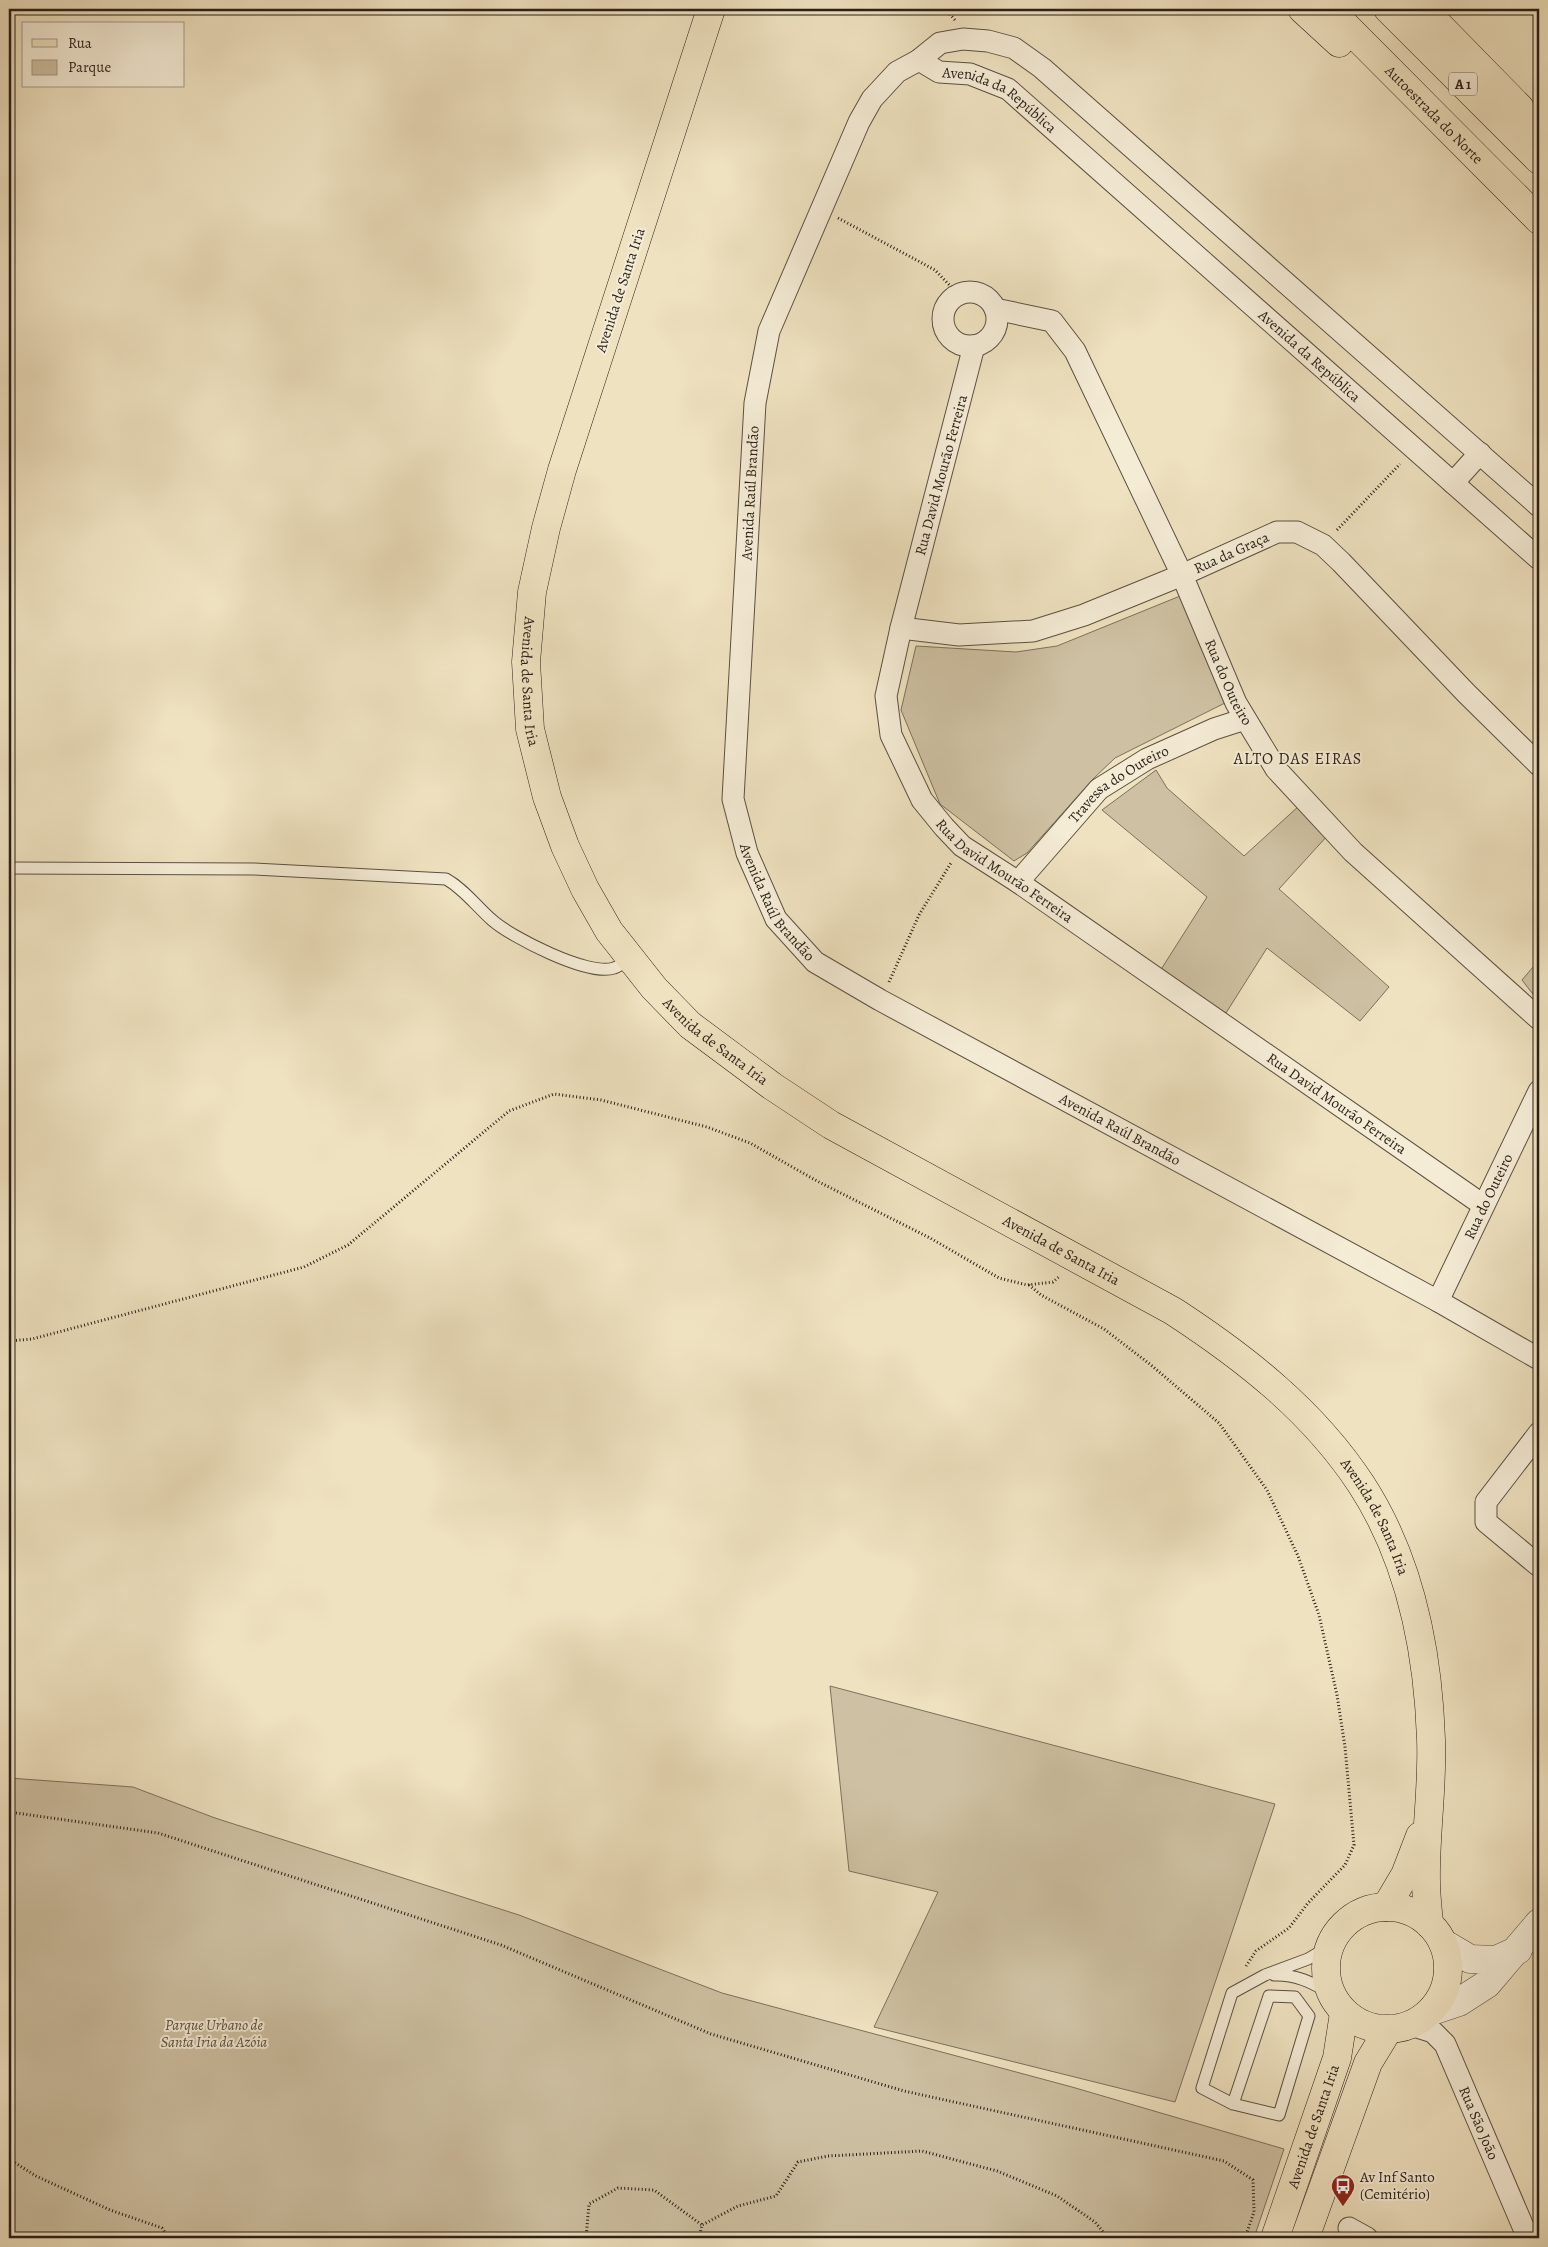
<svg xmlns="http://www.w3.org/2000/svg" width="1548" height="2247" font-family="Alegreya,serif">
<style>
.green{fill:#cec1a3;stroke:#7c705d}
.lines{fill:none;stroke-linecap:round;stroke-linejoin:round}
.service-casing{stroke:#5b5041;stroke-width:13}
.minor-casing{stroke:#5b5041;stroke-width:23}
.tertiary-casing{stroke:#5b5041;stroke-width:29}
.primary-casing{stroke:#2a1f17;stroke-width:29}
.motorway-casing{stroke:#2a1f17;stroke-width:29}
.path{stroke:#2a1f17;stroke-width:3;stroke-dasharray:1 2.5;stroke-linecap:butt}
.service{stroke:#f5ecd6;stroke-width:11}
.minor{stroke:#f5ecd6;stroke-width:21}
.tertiary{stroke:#f5ecd6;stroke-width:28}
.primary{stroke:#efe2c0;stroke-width:28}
.motorway{stroke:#efe2c0;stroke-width:28}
.labels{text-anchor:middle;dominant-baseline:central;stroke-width:4;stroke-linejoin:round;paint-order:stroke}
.shield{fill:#f5ecd6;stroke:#675c50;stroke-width:1}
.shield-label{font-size:14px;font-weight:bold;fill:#2a1f17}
.street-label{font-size:15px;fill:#2a1f17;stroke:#f5ecd6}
.park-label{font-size:15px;font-style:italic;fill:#5b5041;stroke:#f5ecd6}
.poi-label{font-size:15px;fill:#2a1f17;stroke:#f5ecd6;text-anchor:start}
.neighbourhood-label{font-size:16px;letter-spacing:1px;fill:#2a1f17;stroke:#f5ecd6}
</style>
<rect width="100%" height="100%" fill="#efe2c0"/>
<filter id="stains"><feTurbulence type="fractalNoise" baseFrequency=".004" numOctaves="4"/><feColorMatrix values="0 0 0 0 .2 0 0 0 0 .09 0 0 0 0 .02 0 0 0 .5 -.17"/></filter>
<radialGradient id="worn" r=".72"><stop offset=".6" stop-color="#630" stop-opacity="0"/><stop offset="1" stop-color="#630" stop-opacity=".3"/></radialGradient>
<path class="green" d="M1185,594L1225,703L1115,758L1093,779L1027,853L1014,861L940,804L901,710L916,646L1016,652L1057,646Z
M1156,770L1167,788L1244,856L1300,805L1328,835L1279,889L1389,987L1360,1021L1267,948L1226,1013L1160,971L1207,897L1102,810Z
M1539,960V1002L1522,980Z
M830,1686L1275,1804L1175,2102L874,2027L938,1892L849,1871Z
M9,1778L133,1787L215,1818L519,1915L722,1993L1072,2087L1284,2149L1254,2238H9Z"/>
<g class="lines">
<g class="service-casing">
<path id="service" d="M9,868L254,869L446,879C464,889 476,906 492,920C511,937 589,977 614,968C620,966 626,961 630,958
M1274,1975C1296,1974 1312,1983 1331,1993
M1233,2104L1269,1996L1295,1997L1309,2016L1279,2115L1233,2104L1202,2088L1232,1993L1265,1975L1308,1959L1330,1946"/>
</g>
<g class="minor-casing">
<g id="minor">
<path id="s1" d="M919,60L939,72L970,74L1008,89L1539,559"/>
<circle cx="970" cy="319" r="27"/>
<path id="s2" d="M995,309L1052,321L1075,351L1182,575L1236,703L1276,769L1353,852L1539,1019"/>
<path id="s3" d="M974,346L901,628L886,696L891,735L922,800L944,827L962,846L1018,882L1483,1205"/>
<path d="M1453,483L1480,453"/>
<path id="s4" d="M1539,506L1042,68L1014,48L988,41L963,39L940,43L919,60L897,72L872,99L859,122L769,331L755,403L733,799L747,853L776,919L815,962L880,1000L1438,1301L1539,1359"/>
<path id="s5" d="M901,628L959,635L1033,631L1084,615L1182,575L1277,532H1297L1323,545L1341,562L1466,693L1539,765"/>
<path id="s6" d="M1018,882L1099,789L1147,759L1214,729L1245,719"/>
<path id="s7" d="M1438,1301L1539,1091"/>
<path d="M1539,1433L1486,1502V1522L1539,1566"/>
<path id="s8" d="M1411,2025L1433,2032L1445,2044L1528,2238"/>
<path d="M1349,2228L1367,2238"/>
</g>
</g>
<g class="tertiary-casing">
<path id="tertiary" d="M1443,1943L1470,1959L1496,1960L1518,1950
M1432,2011L1459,2002L1487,1984L1539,1923"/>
</g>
<g class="primary-casing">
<g id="primary">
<path id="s9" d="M711,9L562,470L546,528L532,592L526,662L530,729L547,797L565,846L585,889L609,931L654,988L690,1025L772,1086L831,1125L1173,1311C1245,1358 1313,1411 1361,1484C1410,1559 1428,1651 1431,1739C1433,1787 1425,1835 1426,1882C1426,1896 1428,1910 1429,1924"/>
<path d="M1386,1907L1405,1875L1420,1836"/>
<circle cx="1387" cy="1968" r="61"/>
<path id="s10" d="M1275,2238L1337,2058L1344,2013"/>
<path d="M1305,2238L1368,2063L1388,2030"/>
</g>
</g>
<g class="motorway-casing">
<g id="motorway">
<path d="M1302,9L1339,43"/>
<path id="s11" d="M1329,9L1539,220"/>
<path d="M1388,9L1539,160"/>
<path d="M1423,9L1520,108L1539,146"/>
</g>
</g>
<path class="path" d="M941,9L946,10L955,20
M838,218L935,270L959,295
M1337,530L1400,464
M889,982L919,915L951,863
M1029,1285L1041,1295L1104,1329L1151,1365L1219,1423L1267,1490L1298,1556L1319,1615L1337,1695L1345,1747L1354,1845L1345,1865L1308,1903L1289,1928L1256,1951L1246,1966
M9,1341L32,1339L304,1267L348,1245L509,1111L554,1094L601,1100L707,1127L750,1143L817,1181L930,1238L999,1278L1027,1285L1053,1282L1060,1276
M9,1812L158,1833L501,1945L711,2034L904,2091L1224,2161L1253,2180L1254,2212L1245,2238
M9,2159L36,2176L110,2210L162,2228L169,2238
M586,2238L589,2204L618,2188L654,2190L702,2225
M699,2238L702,2225L738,2206L776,2196L798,2162L828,2156L922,2151L997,2171L1057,2196L1095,2222L1108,2238"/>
<use href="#service" class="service"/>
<use href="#minor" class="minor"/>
<use href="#tertiary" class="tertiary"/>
<use href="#primary" class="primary"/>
<use href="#motorway" class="motorway"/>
</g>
<defs>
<g id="bus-pin" transform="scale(1.25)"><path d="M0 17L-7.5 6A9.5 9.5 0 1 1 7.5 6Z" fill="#8f2418" stroke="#f5ecd6"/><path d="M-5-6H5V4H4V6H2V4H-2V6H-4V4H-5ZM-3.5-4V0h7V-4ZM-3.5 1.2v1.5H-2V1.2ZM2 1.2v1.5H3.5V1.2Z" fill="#fff"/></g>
</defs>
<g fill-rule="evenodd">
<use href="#bus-pin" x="1343" y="2186"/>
</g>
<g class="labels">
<rect class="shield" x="1449" y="72.5" width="28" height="23" rx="4"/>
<g class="shield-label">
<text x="1463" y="84">A 1</text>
</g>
<g class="street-label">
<text stroke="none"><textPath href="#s1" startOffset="92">Avenida da República</textPath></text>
<text stroke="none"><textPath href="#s11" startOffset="149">Autoestrada do Norte</textPath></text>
<text transform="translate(620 290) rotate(-72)">Avenida de Santa Iria</text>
<text stroke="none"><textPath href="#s1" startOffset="498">Avenida da República</textPath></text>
<text transform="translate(941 475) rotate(-75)">Rua David Mourão Ferreira</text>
<text transform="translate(750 493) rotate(-87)">Avenida Raúl Brandão</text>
<text stroke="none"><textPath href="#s5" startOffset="346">Rua da Graça</textPath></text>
<text stroke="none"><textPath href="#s9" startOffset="700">Avenida de Santa Iria</textPath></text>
<text stroke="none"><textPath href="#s2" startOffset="461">Rua do Outeiro</textPath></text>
<text stroke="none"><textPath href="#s6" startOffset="142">Travessa do Outeiro</textPath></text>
<text stroke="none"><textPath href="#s3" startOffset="582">Rua David Mourão Ferreira</textPath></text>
<text stroke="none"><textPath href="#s4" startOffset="1699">Avenida Raúl Brandão</textPath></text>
<text stroke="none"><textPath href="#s9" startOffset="1120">Avenida de Santa Iria</textPath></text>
<text stroke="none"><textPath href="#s3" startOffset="988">Rua David Mourão Ferreira</textPath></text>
<text stroke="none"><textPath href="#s4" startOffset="2119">Avenida Raúl Brandão</textPath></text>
<text stroke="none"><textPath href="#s7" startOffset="116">Rua do Outeiro</textPath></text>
<text stroke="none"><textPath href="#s9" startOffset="1525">Avenida de Santa Iria</textPath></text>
<text stroke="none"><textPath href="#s9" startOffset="1945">Avenida de Santa Iria</textPath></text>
<text stroke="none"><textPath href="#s8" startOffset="126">Rua São João</textPath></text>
<text stroke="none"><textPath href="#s10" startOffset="118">Avenida de Santa Iria</textPath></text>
</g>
<g class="park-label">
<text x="214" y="2025">Parque Urbano de<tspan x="214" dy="17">Santa Iria da Azóia</tspan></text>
</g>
<g class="poi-label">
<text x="1360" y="2177">Av Inf Santo<tspan x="1360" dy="17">(Cemitério)</tspan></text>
</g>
<g class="neighbourhood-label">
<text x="1298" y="759">ALTO DAS EIRAS</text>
</g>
</g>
<rect width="1548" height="2247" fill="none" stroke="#efe2c0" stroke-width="30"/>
<rect x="10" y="10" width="1528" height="2227" fill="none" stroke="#2a1f17" stroke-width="2.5"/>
<rect x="15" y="15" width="1518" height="2217" fill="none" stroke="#2a1f17"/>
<rect x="22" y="22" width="162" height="65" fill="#f5ecd6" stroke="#a49a8a"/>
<rect x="32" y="39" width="25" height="8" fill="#efe2c0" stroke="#a49a8a"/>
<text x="68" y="48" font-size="15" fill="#2a1f17">Rua</text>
<rect x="32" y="60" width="25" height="15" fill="#cec1a3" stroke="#a49a8a"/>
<text x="68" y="72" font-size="15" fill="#2a1f17">Parque</text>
<rect width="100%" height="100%" filter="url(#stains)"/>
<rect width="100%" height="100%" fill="url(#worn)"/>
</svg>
